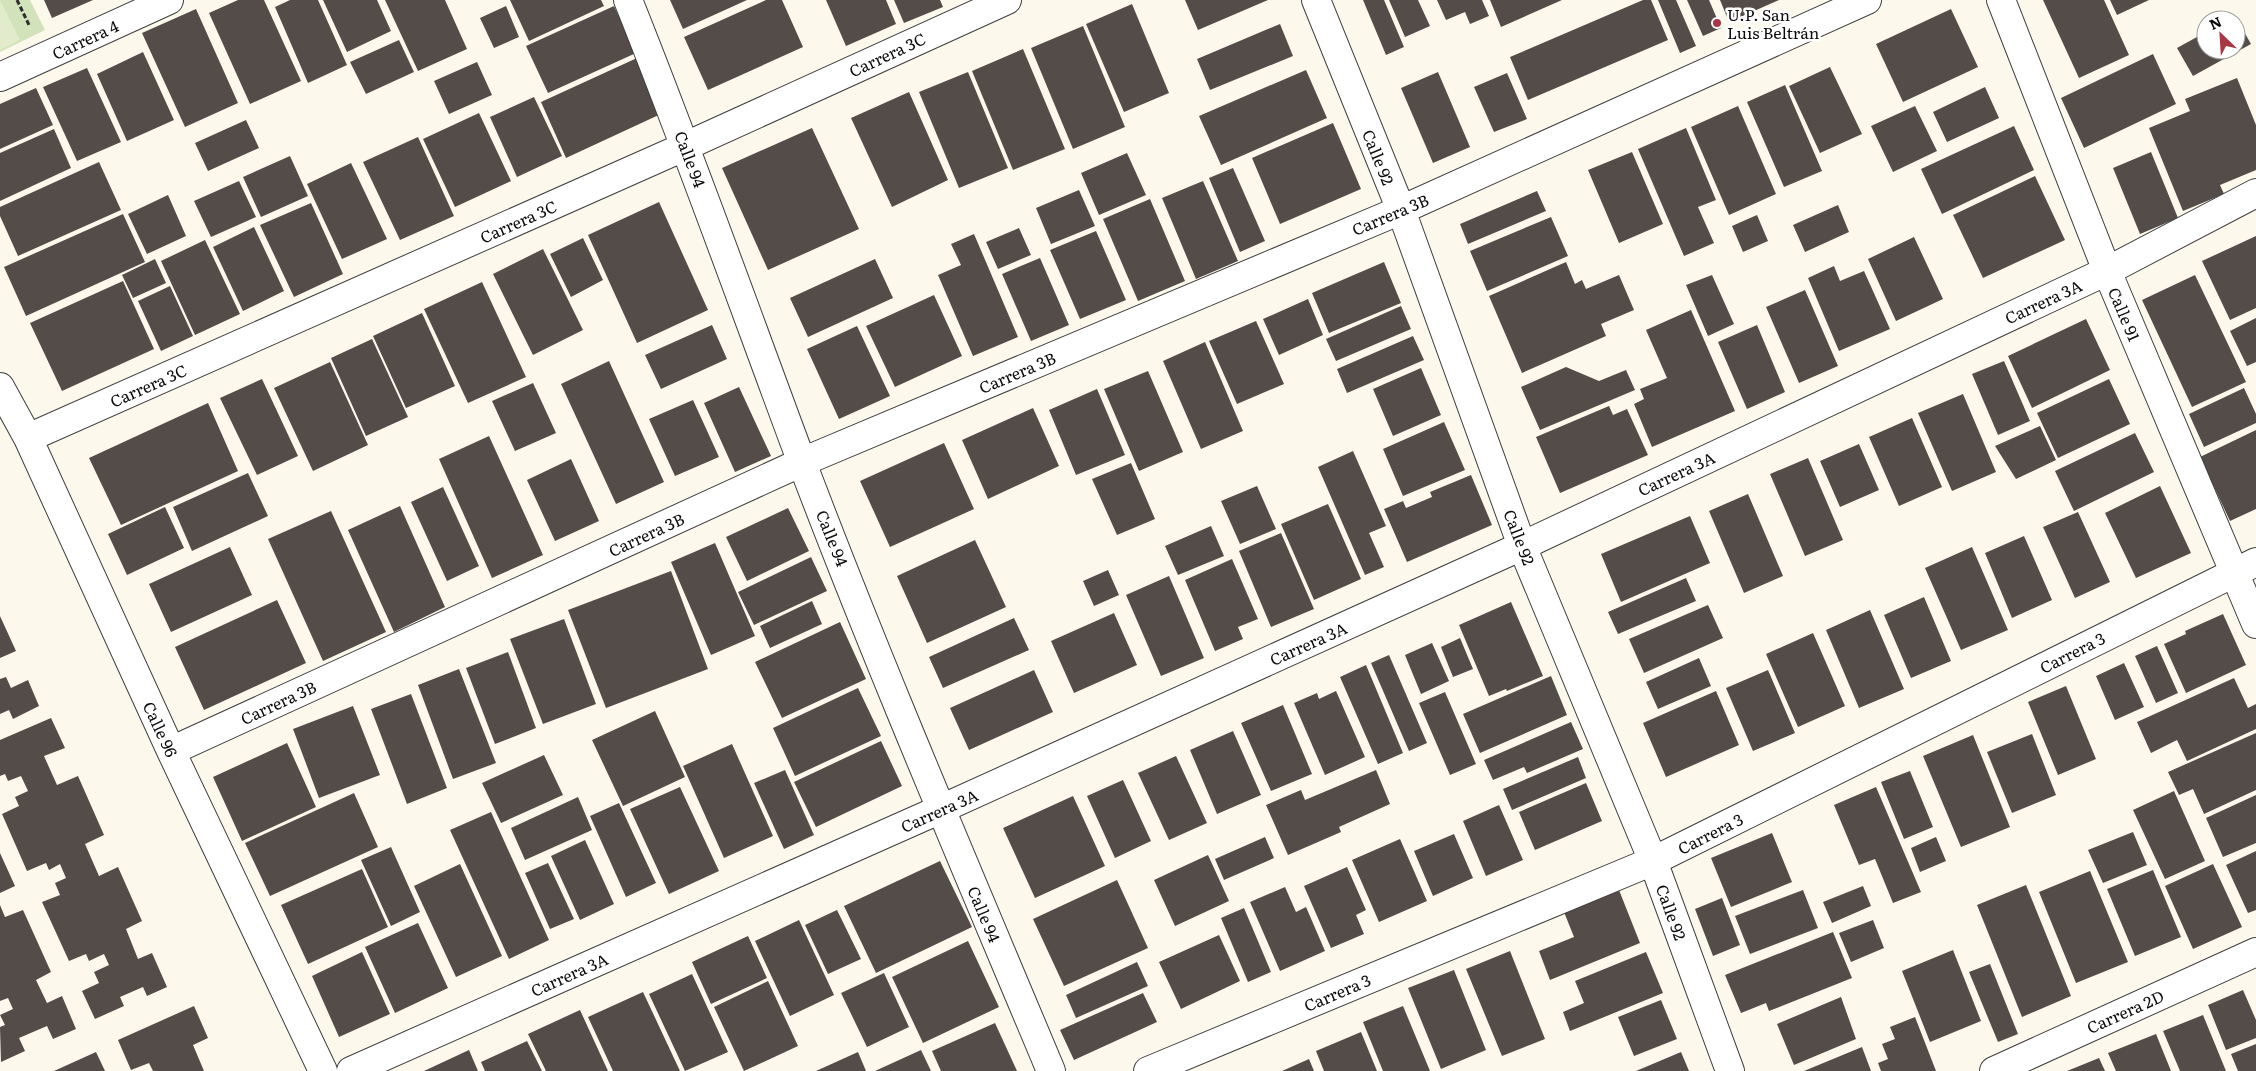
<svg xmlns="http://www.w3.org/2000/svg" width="2256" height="1071" font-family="Literata,serif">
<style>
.green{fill:#d2e2bb}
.pitch{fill:#e2ebcb}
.building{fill:#534c49}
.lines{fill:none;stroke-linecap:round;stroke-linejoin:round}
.minor-casing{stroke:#3f3f3f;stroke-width:30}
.path{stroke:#2e2e2e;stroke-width:3;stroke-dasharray:5 2.5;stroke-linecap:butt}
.minor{stroke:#fff;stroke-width:28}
.poi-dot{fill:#a93643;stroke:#fff;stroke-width:2}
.labels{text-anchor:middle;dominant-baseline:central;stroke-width:5;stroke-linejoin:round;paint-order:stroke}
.poi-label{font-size:16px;fill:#0c0c0c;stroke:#fff;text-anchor:start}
.street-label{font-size:16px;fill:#0c0c0c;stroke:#fff}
</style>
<rect width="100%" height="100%" fill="#fdf8ec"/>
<path class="green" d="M0,0H30L45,30L0,52Z"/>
<path class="pitch" d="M0,0L20,40L0,50Z"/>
<path class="building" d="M44,0H93L52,18Z
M238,0H264L301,81L250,104L209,13Z
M290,0H318L347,65L308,83L275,7Z
M323,0H377L391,31L347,52Z
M385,0H445L467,49L418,71Z
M510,0H601L604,6L529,41Z
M670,0H747L683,29Z
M766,0H782L803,47L708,90L684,37Z
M826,0H886L896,24L846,46Z
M894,0H940L943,7L904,23Z
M1185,0H1268L1198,30Z
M1363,0H1384L1404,47L1386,55Z
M1389,0H1418L1430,26L1405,37Z
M1437,0H1482L1489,16L1470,24L1465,12L1446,20Z
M1490,0H1562L1501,27Z
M1643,0H1651L1668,40L1528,100L1510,57Z
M1658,0H1676L1696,46L1680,53Z
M1687,0H1709L1721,28L1703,36Z
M1720,0H1779L1729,22Z
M2043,0H2104L2129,55L2079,78Z
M2110,0H2149L2117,15Z
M1132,4L1169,93L1124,112L1086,24Z
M506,6L519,37L494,48L480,18Z
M614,6L636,53L548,93L526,46Z
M196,9L238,103L185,127L142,33Z
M1951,9L1978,67L1903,102L1876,44Z
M2235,16L2251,44L2193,76L2177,48L2206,32V50H2236V20H2228Z
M1280,24L1293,56L1210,90L1197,59Z
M1083,26L1125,127L1073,149L1031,48Z
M399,40L414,72L366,94L350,62Z
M1023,49L1065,149L1013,170L972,71Z
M143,52L174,120L127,141L97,74Z
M2153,54L2176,104L2084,148L2061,98Z
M637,58L663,113L566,158L541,102Z
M477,62L492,95L449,114L434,81Z
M1830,67L1862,134L1820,153L1789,86Z
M87,68L121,142L77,161L43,87Z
M1306,70L1327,118L1221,165L1199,116Z
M968,72L1008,168L959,188L919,92Z
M1438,72L1470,147L1433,163L1401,88Z
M1507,73L1527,119L1494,132L1474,87Z
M2237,78L2256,125V170L2220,185L2224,194L2183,211L2149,128L2190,111L2185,99Z
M1785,85L1822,171L1784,187L1747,102Z
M1985,87L1999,118L1947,142L1933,112Z
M36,88L53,125L0,149V104Z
M909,92L948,180L892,207L851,118Z
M534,97L562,156L517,177L490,117Z
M1738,106L1776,194L1729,215L1691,127Z
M1915,106L1937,151L1893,172L1871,126Z
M479,113L511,181L455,207L423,139Z
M246,120L259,148L208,171L195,143Z
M1333,123L1361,189L1280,224L1252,158Z
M2014,126L2034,170L1942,214L1921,169Z
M812,128L859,229L768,270L722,168Z
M1686,128L1716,200L1698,207L1714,243L1684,256L1638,149Z
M54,129L71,168L0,201V153Z
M418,137L454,216L400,240L363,162Z
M1632,152L1663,224L1619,243L1588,170Z
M2151,152L2178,218L2140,234L2113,168Z
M1127,153L1146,195L1099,215L1081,173Z
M290,156L308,196L261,217L243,177Z
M99,162L121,210L18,256L0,216V207Z
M351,163L387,239L342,259L307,184Z
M1233,168L1265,241L1240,252L1209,178Z
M2035,176L2065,240L1983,278L1953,215Z
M239,181L256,217L211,237L194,201Z
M1203,181L1238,261L1196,279L1162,198Z
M1079,190L1095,226L1051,244L1036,208Z
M1537,191L1546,211L1468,244L1460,224Z
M168,195L186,236L147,254L128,214Z
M1150,199L1185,281L1138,301L1103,219Z
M659,202L708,310L637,343L588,235Z
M311,203L343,274L294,297L260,225Z
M1838,205L1849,232L1805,252L1793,225Z
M123,214L145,262L26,316L4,267Z
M1757,215L1768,241L1743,252L1732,226Z
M1551,217L1568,256L1487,291L1470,251Z
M254,227L284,291L243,311L213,247Z
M1019,228L1031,255L998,269L986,242Z
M1096,231L1126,300L1080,319L1050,250Z
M974,234L1018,337L973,356L938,275L961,265L951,244Z
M2256,236V308L2230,320L2202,261Z
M1914,237L1943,299L1896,321L1868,259Z
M583,238L603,280L571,297L550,254Z
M205,240L240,314L195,335L161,261Z
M543,249L583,330L533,355L493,274Z
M1040,258L1069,325L1031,341L1002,274Z
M155,259L166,283L133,298L122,275Z
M875,259L893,298L808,337L790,298Z
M1384,262L1401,303L1329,333L1312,293Z
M1566,262L1575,284L1582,280L1586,289L1619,275L1634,310L1601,324L1606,336L1522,373L1489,296Z
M1834,266L1840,281L1864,271L1890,329L1839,351L1808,278Z
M1712,275L1734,324L1708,336L1686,285Z
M2195,275L2246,382L2192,407L2142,300Z
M123,281L154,349L62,391L30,323Z
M482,282L526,377L468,403L424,309Z
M170,286L193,336L161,351L138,301Z
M1805,290L1838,366L1799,383L1766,307Z
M934,295L962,356L895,387L866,326Z
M1308,299L1323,335L1279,355L1263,319Z
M1401,306L1411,329L1336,361L1326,339Z
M1691,310L1735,411L1652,447L1634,404L1644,399L1640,389L1667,378L1646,330Z
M422,313L455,386L406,408L373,336Z
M2256,318V362L2247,366L2230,331Z
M2086,319L2110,370L2032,408L2008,356Z
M1256,321L1284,384L1237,404L1209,341Z
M712,325L727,359L661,389L645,355Z
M1757,325L1785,392L1747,409L1718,342Z
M857,326L890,396L839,419L807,349Z
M1413,336L1424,360L1347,393L1337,369Z
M372,339L408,417L366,436L331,358Z
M1205,342L1243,431L1201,449L1163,361Z
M609,361L664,482L616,504L561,384Z
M2004,361L2030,421L1998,435L1972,374Z
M330,362L368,445L313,471L274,388Z
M1566,367L1599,381L1626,370L1635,390L1540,430L1521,387Z
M1421,368L1441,415L1393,436L1373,389Z
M1148,371L1183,452L1139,471L1104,389Z
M262,379L298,456L257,475L220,398Z
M2109,379L2130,424L2058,458L2037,413Z
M533,383L556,433L515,451L492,401Z
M739,387L771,456L735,472L704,403Z
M2244,388L2256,414V423L2204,447L2189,414Z
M1097,389L1125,455L1076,475L1049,410Z
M1963,394L1996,472L1952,491L1918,413Z
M693,400L719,457L675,476L649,419Z
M208,403L238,471L121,525L89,458Z
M1609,406L1613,415L1627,409L1648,455L1560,493L1536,437Z
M1033,408L1059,466L988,499L962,440Z
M1912,418L1942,487L1899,506L1869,437Z
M1444,422L1465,470L1403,496L1383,449Z
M2040,426L2056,460L2016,479L1995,446Z
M2256,430V509L2230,521L2200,457Z
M2135,433L2154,472L2074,511L2055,471Z
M489,436L543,555L492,578L439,459Z
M944,443L974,509L890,547L860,481Z
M1859,444L1879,490L1840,507L1820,461Z
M1353,451L1386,526L1369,533L1384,567L1365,575L1318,467Z
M1808,458L1843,540L1805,556L1770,474Z
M571,459L599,521L555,541L527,480Z
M1131,463L1155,519L1117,535L1092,479Z
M248,473L268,516L192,551L173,507Z
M1471,475L1492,525L1407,562L1384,509L1403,501L1406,508L1432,497L1430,492Z
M1257,486L1276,529L1240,544L1221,501Z
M2160,486L2191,553L2136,578L2105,513Z
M443,487L479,566L447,581L411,502Z
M1748,494L1783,576L1744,593L1709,511Z
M1328,504L1361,579L1314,600L1281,524Z
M400,506L445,607L394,632L348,530Z
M165,507L184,548L127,575L108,534Z
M788,508L809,551L747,581L726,537Z
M331,511L386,632L323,661L268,539Z
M2078,512L2110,582L2075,598L2043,527Z
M1690,516L1710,563L1621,602L1601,554Z
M1211,526L1224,556L1178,575L1165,546Z
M1281,533L1314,609L1271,627L1239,551Z
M2024,536L2052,600L2012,618L1985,553Z
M975,540L1006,607L927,643L897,576Z
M715,543L755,636L711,655L671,562Z
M230,547L252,595L171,632L149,584Z
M1972,547L2008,630L1961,650L1925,568Z
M811,557L827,591L754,625L738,592Z
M1232,559L1258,619L1238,627L1243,639L1215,651L1185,580Z
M1108,570L1119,595L1094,606L1083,581Z
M671,571L708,669L606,708L568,610Z
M1169,576L1204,658L1161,676L1126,595Z
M1686,578L1696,601L1618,634L1608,612Z
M1924,597L1951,661L1911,678L1884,615Z
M277,600L306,663L204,710L175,647Z
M812,601L822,624L770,648L760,626Z
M1511,602L1543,676L1507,691L1506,689L1489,696L1459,625Z
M1708,605L1723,638L1644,673L1629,639Z
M1870,610L1904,689L1859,708L1826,630Z
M1114,613L1137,665L1074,693L1051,641Z
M2223,614L2246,665L2186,693L2164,644L2186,634L2185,631Z
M0,616L16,651L0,658Z
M1014,618L1029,650L943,688L929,657Z
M564,619L596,704L543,724L510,639Z
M840,622L866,679L782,718L755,662Z
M1813,633L1845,706L1798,727L1766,654Z
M1460,638L1473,669L1453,677L1441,647Z
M1432,643L1449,681L1421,694L1405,655Z
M2157,646L2178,693L2156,703L2135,656Z
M508,652L536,728L495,744L466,668Z
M1389,655L1427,743L1409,751L1371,663Z
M1699,658L1711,686L1658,709L1646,682Z
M2124,663L2144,707L2115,720L2096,676Z
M1366,665L1403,753L1378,764L1340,677Z
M459,669L496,763L453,779L418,685Z
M1034,670L1053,712L969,750L950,708Z
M1768,670L1795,733L1753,751L1726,688Z
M1551,676L1567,715L1480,753L1463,714Z
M6,677L11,688L28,680L39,706L13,719L9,710L0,714V679Z
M2234,678L2248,708L2256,704V729L2187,761L2177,740L2151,753L2137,722Z
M2066,686L2096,759L2058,775L2028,702Z
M858,688L881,736L795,776L773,728Z
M1336,691L1365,757L1325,775L1294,703L1317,693L1319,699Z
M1716,691L1739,745L1666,777L1643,723Z
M1445,692L1476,764L1450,775L1419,703Z
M411,694L447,788L407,804L371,709Z
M1283,705L1312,774L1271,791L1241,723Z
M353,706L380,775L319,798L293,729Z
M655,711L685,777L623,806L592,740Z
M51,718L65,748L44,756L57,785L78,776L104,835L85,844L99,876L118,867L142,921L126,929L138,959L152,953L167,987L147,996L143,987L120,997L124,1006L95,1019L82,991L99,983L94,972L109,965L104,954L89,961L86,954L69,961L42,902L60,895L55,883L66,878L60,864L49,870L46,863L27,871L2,814L19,806L15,797L28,791L21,776L8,781L5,774L0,776V740Z
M1571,722L1583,749L1527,773L1524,767L1493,780L1484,760Z
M1233,731L1261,795L1217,814L1190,750Z
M2256,733V790L2204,814L2193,789L2179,795L2168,772Z
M2032,734L2056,795L2012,813L1987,752Z
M1973,735L2010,827L1961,847L1923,756Z
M881,741L902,786L816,827L794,782Z
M287,743L316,807L242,841L213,777Z
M732,744L773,836L724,858L683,766Z
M544,755L563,795L501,823L482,783Z
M1176,756L1207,823L1169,840L1138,773Z
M1578,757L1586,778L1512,810L1503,789Z
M785,770L814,835L784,849L754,783Z
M1376,770L1390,804L1339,827L1341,832L1288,855L1266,805L1301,790L1305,800Z
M1910,771L1933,827L1904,839L1881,782Z
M1123,780L1151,841L1115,858L1087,796Z
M1586,783L1602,821L1535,850L1519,812Z
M680,787L719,871L669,894L630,809Z
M1876,787L1921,892L1893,903L1875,859L1859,865L1834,805Z
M2174,791L2205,861L2165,879L2133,810Z
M354,793L378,847L270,896L245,843Z
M2256,795V843L2223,857L2206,818Z
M1073,796L1105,866L1035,898L1003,828Z
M578,797L592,830L525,860L511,828Z
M619,803L656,883L626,897L590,816Z
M1499,805L1523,860L1486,876L1463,821Z
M491,812L549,940L509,959L450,830Z
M2133,832L2147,865L2103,883L2088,850Z
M1772,833L1792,882L1731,907L1711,858Z
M1454,834L1473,878L1433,896L1414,851Z
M1265,837L1274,858L1224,880L1215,859Z
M1936,837L1946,861L1920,872L1911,848Z
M1400,839L1427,901L1379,922L1352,860Z
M585,840L614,904L580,920L551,856Z
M391,847L420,912L391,926L361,860Z
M2256,851V910L2248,913L2226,865Z
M0,853L15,886L0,893Z
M1208,855L1229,901L1175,926L1154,880Z
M940,861L972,927L876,973L844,906Z
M548,863L574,919L550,929L525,873Z
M460,864L502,956L456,977L414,886Z
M2213,864L2242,927L2193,949L2165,886Z
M1347,867L1366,910L1356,915L1364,934L1331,948L1304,886Z
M362,869L388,927L308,964L281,905Z
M2153,870L2181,937L2135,956L2107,889Z
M2090,871L2128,962L2076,983L2039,892Z
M1117,880L1148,948L1064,986L1033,919Z
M1617,885L1640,943L1550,980L1539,951L1574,937L1562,907Z
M2026,885L2071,996L2022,1017L1977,905Z
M1863,886L1871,906L1832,923L1823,902Z
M1285,887L1296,912L1306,907L1325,951L1280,971L1250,902Z
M1803,890L1818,928L1750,954L1735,916Z
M1722,898L1740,945L1713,956L1695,909Z
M0,905L5,917L23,910L51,972L36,980L47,1003L62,996L76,1029L53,1039L47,1026L19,1038L25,1051L1,1062L0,1027L5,1025L0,1015L13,1009L8,998L0,1001Z
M1244,908L1271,972L1248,982L1221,918Z
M837,910L861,959L828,974L805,925Z
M799,920L834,995L790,1016L755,941Z
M1873,920L1884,948L1851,962L1839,933Z
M418,923L448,988L395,1013L365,947Z
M1833,932L1852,978L1769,1011L1766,1003L1741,1013L1725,975Z
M1219,935L1240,981L1181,1009L1159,962Z
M748,936L767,978L711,1004L692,962Z
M968,941L999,1007L923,1043L892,977Z
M1953,950L1981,1021L1930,1042L1902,971Z
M1510,951L1545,1039L1502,1056L1466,969Z
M362,952L390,1014L339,1037L312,976Z
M1646,952L1663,993L1570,1031L1563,1012L1584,1003L1575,981Z
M1137,962L1148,986L1076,1018L1066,995Z
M1990,964L2018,1034L1998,1042L1969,972Z
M1454,970L1486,1050L1441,1069L1408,988Z
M884,973L909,1027L867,1047L841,993Z
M692,974L728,1052L685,1071L649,994Z
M768,981L798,1046L744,1071L714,1007Z
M2243,990L2256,1020V1038L2226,1050L2208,1005Z
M643,992L680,1071H613L588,1017Z
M1143,993L1157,1022L1074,1060L1060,1030Z
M1841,997L1856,1039L1794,1065L1777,1024Z
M1661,1000L1677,1039L1634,1056L1618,1017Z
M194,1006L208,1038L193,1045L204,1071H153L149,1063L131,1070L118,1040Z
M1403,1006L1430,1071H1383L1363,1022Z
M580,1010L608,1071H546L528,1034Z
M2203,1015L2226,1071H2180L2163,1031Z
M1915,1017L1936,1071H1881L1878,1063L1888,1059L1882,1044L1895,1039L1890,1027Z
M995,1023L1017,1071H941L932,1051Z
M1361,1032L1377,1071H1324L1316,1051Z
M2156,1034L2171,1071H2116L2108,1053Z
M527,1041L542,1071H485L481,1062Z
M2256,1044V1071H2238L2231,1054Z
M1862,1047L1871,1071H1804Z
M469,1050L478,1071H424Z
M921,1050L931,1071H875Z
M96,1052L105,1071H54Z
M858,1052L866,1071H816Z
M1681,1052L1689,1071H1636Z
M2099,1058L2105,1071H2067Z
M1309,1059L1314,1071H1282Z"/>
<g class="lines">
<g class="minor-casing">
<path id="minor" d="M628,0C689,152 744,307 801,460C879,666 966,868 1051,1071
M1316,0L1401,210L1522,546L1653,861L1730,1071
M2001,0L2107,271L2256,624
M0,77L169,0
M0,387L28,438L171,751L323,1071
M28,438L686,146L1007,0
M171,751L802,462L1401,210L1867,0
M351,1071L941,809L1522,546L2107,271L2256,193
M1148,1071L1653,861L2256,562
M1994,1071L2256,952"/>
</g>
<path class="path" d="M17,0L30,27"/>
<use href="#minor" class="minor"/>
</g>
<circle class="poi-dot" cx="1717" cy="23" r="5"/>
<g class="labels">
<g class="poi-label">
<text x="1727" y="14">U.P. San<tspan x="1727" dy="18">Luis Beltrán</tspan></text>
</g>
<g class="street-label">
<text transform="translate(85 39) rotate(-25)">Carrera 4</text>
<text transform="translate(887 54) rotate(-25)">Carrera 3C</text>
<text transform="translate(1379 157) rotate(68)">Calle 92</text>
<text transform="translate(691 159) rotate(69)">Calle 94</text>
<text transform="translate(1390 214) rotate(-23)">Carrera 3B</text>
<text transform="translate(518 221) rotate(-24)">Carrera 3C</text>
<text transform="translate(2043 301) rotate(-25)">Carrera 3A</text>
<text transform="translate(2125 314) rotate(67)">Calle 91</text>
<text transform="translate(1017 372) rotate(-23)">Carrera 3B</text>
<text transform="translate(148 385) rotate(-24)">Carrera 3C</text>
<text transform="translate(1676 473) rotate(-25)">Carrera 3A</text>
<text transform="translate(646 534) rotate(-25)">Carrera 3B</text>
<text transform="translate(1520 537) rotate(69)">Calle 92</text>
<text transform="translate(833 538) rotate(68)">Calle 94</text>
<text transform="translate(1308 643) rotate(-24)">Carrera 3A</text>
<text transform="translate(2072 652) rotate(-27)">Carrera 3</text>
<text transform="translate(278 702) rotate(-25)">Carrera 3B</text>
<text transform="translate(161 729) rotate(65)">Calle 96</text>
<text transform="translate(939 810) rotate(-24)">Carrera 3A</text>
<text transform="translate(1710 833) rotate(-27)">Carrera 3</text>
<text transform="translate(1672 912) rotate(70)">Calle 92</text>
<text transform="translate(985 914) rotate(67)">Calle 94</text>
<text transform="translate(569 974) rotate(-24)">Carrera 3A</text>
<text transform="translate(1337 992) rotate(-23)">Carrera 3</text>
<text transform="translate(2125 1011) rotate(-24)">Carrera 2D</text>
</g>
</g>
<g transform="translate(2221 35) rotate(335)"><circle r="24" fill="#ffffff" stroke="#9e9e9e"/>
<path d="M0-4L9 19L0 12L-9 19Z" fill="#a93643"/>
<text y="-8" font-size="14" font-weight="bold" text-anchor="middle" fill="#0c0c0c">N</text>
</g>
</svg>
